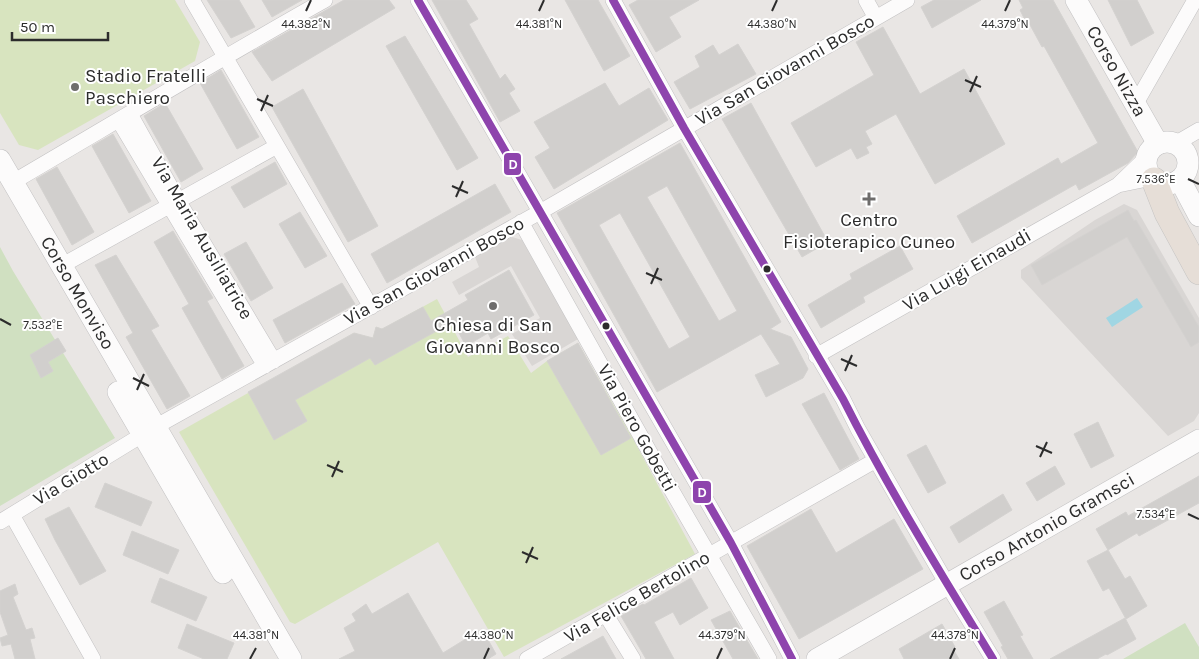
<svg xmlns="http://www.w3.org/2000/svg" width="1199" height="659" font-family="Karla,sans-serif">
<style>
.green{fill:#d0e0c1}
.pitch{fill:#d8e4bf}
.plaza{fill:#d9d6d4}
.water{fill:#a0d6e3}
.building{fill:#d1cfcd;stroke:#d4d2d0;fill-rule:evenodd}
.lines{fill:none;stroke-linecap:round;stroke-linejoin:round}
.minor-casing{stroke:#c2c1c2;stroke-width:16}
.secondary-casing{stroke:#c2c1c2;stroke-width:22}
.trunk-casing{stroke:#c5c4c3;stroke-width:26}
.minor{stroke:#fcfbfb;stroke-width:15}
.secondary{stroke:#fcfbfb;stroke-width:21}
.trunk{stroke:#e6ded7;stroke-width:25}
.bus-1-casing{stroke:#fff;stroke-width:11}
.bus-1{stroke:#8e44ad;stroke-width:8}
.ticks{fill:none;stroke:#2c2c2c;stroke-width:2}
.poi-dot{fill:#6e6d6c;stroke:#fff;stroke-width:2}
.bus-dot{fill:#2c2c2c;stroke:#fff;stroke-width:2}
.labels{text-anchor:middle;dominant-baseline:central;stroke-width:4;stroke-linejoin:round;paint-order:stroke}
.street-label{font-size:19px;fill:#2c2c2c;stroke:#fff}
.poi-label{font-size:19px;fill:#2c2c2c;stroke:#fff}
.ticks-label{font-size:12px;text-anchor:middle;fill:#2c2c2c;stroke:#fff;stroke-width:4;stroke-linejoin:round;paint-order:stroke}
.line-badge{stroke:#fff;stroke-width:2}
.badge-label{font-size:14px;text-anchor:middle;font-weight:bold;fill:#fff}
</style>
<rect width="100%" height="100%" fill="#e9e6e4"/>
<path class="green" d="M0,247L13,271L115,438L0,506Z
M1185,623L1199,647V659H1123Z"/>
<path class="pitch" d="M0,0H175L200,42L195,61L38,150L19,145L0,113Z
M437,299L468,357L508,336L531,373L547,361L578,343L632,437L695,554L504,657L438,542L295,624L290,622L179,432L354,333L373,338L376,327L382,329Z"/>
<path class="plaza" d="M1124,204L1137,210L1199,318V413L1194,421L1168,436L1021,278V270L1095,220Z
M512,237L522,240L578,339L532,366L512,334L540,318L511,266L459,295L452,282L479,267L475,257Z"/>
<path class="water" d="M1137,298L1143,307L1112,327L1106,318Z"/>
<path class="building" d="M207,0H239L255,27L231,38Z
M262,0H302L272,17Z
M344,0H389L395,8L272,81L252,52Z
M432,0H466L478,19L469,24L500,79L505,74L515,89L509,93L520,111L500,122Z
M565,0H598L630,56L604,71Z
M638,0H699L669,17L681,37L656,52L629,5Z
M934,0H981L932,28L921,7Z
M1019,0H1053L1138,152L1128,163L1079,190L1076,184L972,243L957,216L1058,158L1061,164L1098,143L1044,46L1042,47L1029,23L1027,24L1020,10L1023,8Z
M1108,0H1137L1154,33L1131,46Z
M883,27L920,94L964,69L1005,144L935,184L896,114L865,131L872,144L866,147L869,153L857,159L851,148L816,167L791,123L874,75L856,42Z
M405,36L478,158L457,170L386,46Z
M738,44L756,74L690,109L674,82L700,67L695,56L713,45L719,55Z
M221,70L259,137L237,149L200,83Z
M605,83L619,106L649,88L668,120L554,189L535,157L550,148L534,122Z
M303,89L378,226L348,242L272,107Z
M165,103L203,169L181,182L144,116Z
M751,103L828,242L802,257L722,119Z
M113,134L151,201L129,213L92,146Z
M680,143L781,322L770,329L791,337L808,369L803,378L766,397L755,375L780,364L761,334L657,392L557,213ZM667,186L737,311L719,321L647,197ZM620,213L690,337L669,349L599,225Z
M275,162L287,184L244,208L231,187Z
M57,167L94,232L72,245L36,179Z
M495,184L511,212L387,283L371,254Z
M1128,210L1134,221L1136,220L1199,327V342L1191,347L1127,237L1042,285L1031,265Z
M300,212L327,256L305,268L279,224Z
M173,231L213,298L207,301L244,366L222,379L182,308L189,304L154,242Z
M246,242L273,288L251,301L224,254Z
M900,246L913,269L863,297L865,302L821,328L808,305L852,279L850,274Z
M116,255L159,326L151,330L190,396L167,409L126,337L133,333L95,265Z
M509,270L534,315L491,339L488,333L466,346L453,322L375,365L370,358L295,400L307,421L274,440L248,392L354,333L373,338L376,327L382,329L423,307L431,321L468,300L465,295Z
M342,283L355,304L285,343L273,320Z
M58,338L66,351L48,362L53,371L41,378L30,355Z
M578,343L631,438L601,455L547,361Z
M824,393L859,459L840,470L802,404Z
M1098,422L1114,456L1091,468L1074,434Z
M926,445L946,483L928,493L907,455Z
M1055,466L1065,484L1037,501L1026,483Z
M1199,476V503L1139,536L1137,533L1108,550L1096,529L1126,512L1128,516Z
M105,483L152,502L141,526L95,507Z
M1003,494L1012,510L959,543L950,527Z
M69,507L106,571L80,585L55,540L45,519Z
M811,509L836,553L894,519L923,569L799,639L747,546Z
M132,531L179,550L168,574L123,555Z
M1108,550L1125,579L1130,576L1147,606L1126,619L1109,588L1103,591L1087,561Z
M160,578L207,597L196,621L151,602Z
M691,578L708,608L680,625L673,612L654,622L674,659H646L621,616L643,604L644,605Z
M15,584L18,594L13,597L26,630L32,628L35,638L30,639L35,659H15L11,644L2,646L0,638L8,635L0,612V591Z
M408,593L443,653L482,629L496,654L488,659H339L355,651L344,628L356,621L352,614L366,604L372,614Z
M1004,601L1023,635L1020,636L1033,659H1008L1001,647L1003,646L984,612Z
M730,611L758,659H733L711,620Z
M1125,618L1136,639L1107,655L1106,654L1097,659H1050Z
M187,624L234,643L227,659H204L178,648Z
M942,624L955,647L953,649L959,659H904L899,649Z
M603,636L616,659H561Z"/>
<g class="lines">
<g class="minor-casing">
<path id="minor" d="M192,0L371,307
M418,0L731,543L792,659
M613,0L684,128L843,399L858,429L947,584L993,659
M866,0L876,18
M1135,105L1195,0
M130,114L179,202L274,361
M119,121L265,366
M1175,144L1199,130
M13,182C117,121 220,59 325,0
M1119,184L1147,157
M521,222L653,458L769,659
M61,266L277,146
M816,356L1118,185L1152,178
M12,515L93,659
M0,522L155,427L540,212L907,0
M606,615L633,659
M527,659L876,460"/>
</g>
<g class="secondary-casing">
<g id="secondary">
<path id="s1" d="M1076,0L1158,144"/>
<circle cx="1167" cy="163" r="21"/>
<path id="s2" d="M0,160L291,659"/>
<path d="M1180,180L1199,216"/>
<path d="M118,392L223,573"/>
<path id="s3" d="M817,659L1199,440"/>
</g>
</g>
<g class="trunk-casing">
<path id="trunk" d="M1154,180L1167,213L1199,272"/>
</g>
<use href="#minor" class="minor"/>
<use href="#secondary" class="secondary"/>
<use href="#trunk" class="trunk"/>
<g class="bus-1-casing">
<path id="bus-1" d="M418,0L731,543L792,659
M613,0L684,128L843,399C888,488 941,574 993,659"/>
</g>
<use href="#bus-1" class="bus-1"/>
</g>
<path class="ticks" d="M306,11L311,0M539,11L544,0M772,11L777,0M1005,11L1010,0M965,80L981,87M970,92L977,76M257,99L273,106M261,111L268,95M1188,179L1199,184M452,186L468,193M456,197L463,181M646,273L662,280M651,284L658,268M0,319L11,325M841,359L857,366M845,371L852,355M133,378L149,386M137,390L144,374M1036,446L1052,453M1040,457L1047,442M327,465L343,472M332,477L339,461M1188,514L1199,519M522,552L538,559M526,563L533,547M250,659L256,648M484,659L489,648M717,659L722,648M950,659L955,648"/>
<g class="poi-dot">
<circle cx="75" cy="87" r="5"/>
<path d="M866.5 191.5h5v5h5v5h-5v5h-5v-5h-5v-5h5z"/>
<circle cx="493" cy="306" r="5"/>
</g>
<g class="bus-dot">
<circle cx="767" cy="269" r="4.5"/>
<circle cx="606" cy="326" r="4.5"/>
</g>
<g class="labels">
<g class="street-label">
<text transform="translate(785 70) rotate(-30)">Via San Giovanni Bosco</text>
<text stroke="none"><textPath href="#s1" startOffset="82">Corso Nizza</textPath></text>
<text transform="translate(202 238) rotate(60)">Via Maria Ausiliatrice</text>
<text transform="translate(967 270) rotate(-30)">Via Luigi Einaudi</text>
<text transform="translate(434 271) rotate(-29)">Via San Giovanni Bosco</text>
<text stroke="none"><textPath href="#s2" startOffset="154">Corso Monviso</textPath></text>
<text transform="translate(637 428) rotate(61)">Via Piero Gobetti</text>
<text transform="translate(71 479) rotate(-31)">Via Giotto</text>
<text stroke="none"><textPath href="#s3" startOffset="265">Corso Antonio Gramsci</textPath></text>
<text transform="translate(637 597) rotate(-30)">Via Felice Bertolino</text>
</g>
<g class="poi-label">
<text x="85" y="76" text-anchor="start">Stadio Fratelli<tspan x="85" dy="22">Paschiero</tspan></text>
<text x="869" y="220">Centro<tspan x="869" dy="22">Fisioterapico Cuneo</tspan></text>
<text x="493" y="325">Chiesa di San<tspan x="493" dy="22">Giovanni Bosco</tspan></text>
</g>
</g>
<g class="ticks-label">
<text x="306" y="28">44.382°N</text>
<text x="539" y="28">44.381°N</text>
<text x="772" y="28">44.380°N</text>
<text x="1005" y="28">44.379°N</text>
<text x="1156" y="183">7.536°E</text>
<text x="43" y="329">7.532°E</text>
<text x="1156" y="518">7.534°E</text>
<text x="256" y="639">44.381°N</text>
<text x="489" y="639">44.380°N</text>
<text x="722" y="639">44.379°N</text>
<text x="955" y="639">44.378°N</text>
</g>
<g class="line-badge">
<rect x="503" y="152" width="19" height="24" rx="5" fill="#8e44ad"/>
<rect x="692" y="480" width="20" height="24" rx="5" fill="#8e44ad"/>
</g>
<g class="badge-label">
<text x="513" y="169">D</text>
<text x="702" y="497">D</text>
</g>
<path d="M12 32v8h96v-8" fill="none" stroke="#2c2c2c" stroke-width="2.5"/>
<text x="20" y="32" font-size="15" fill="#2c2c2c" stroke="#ffffff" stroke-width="4" paint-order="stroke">50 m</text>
</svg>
